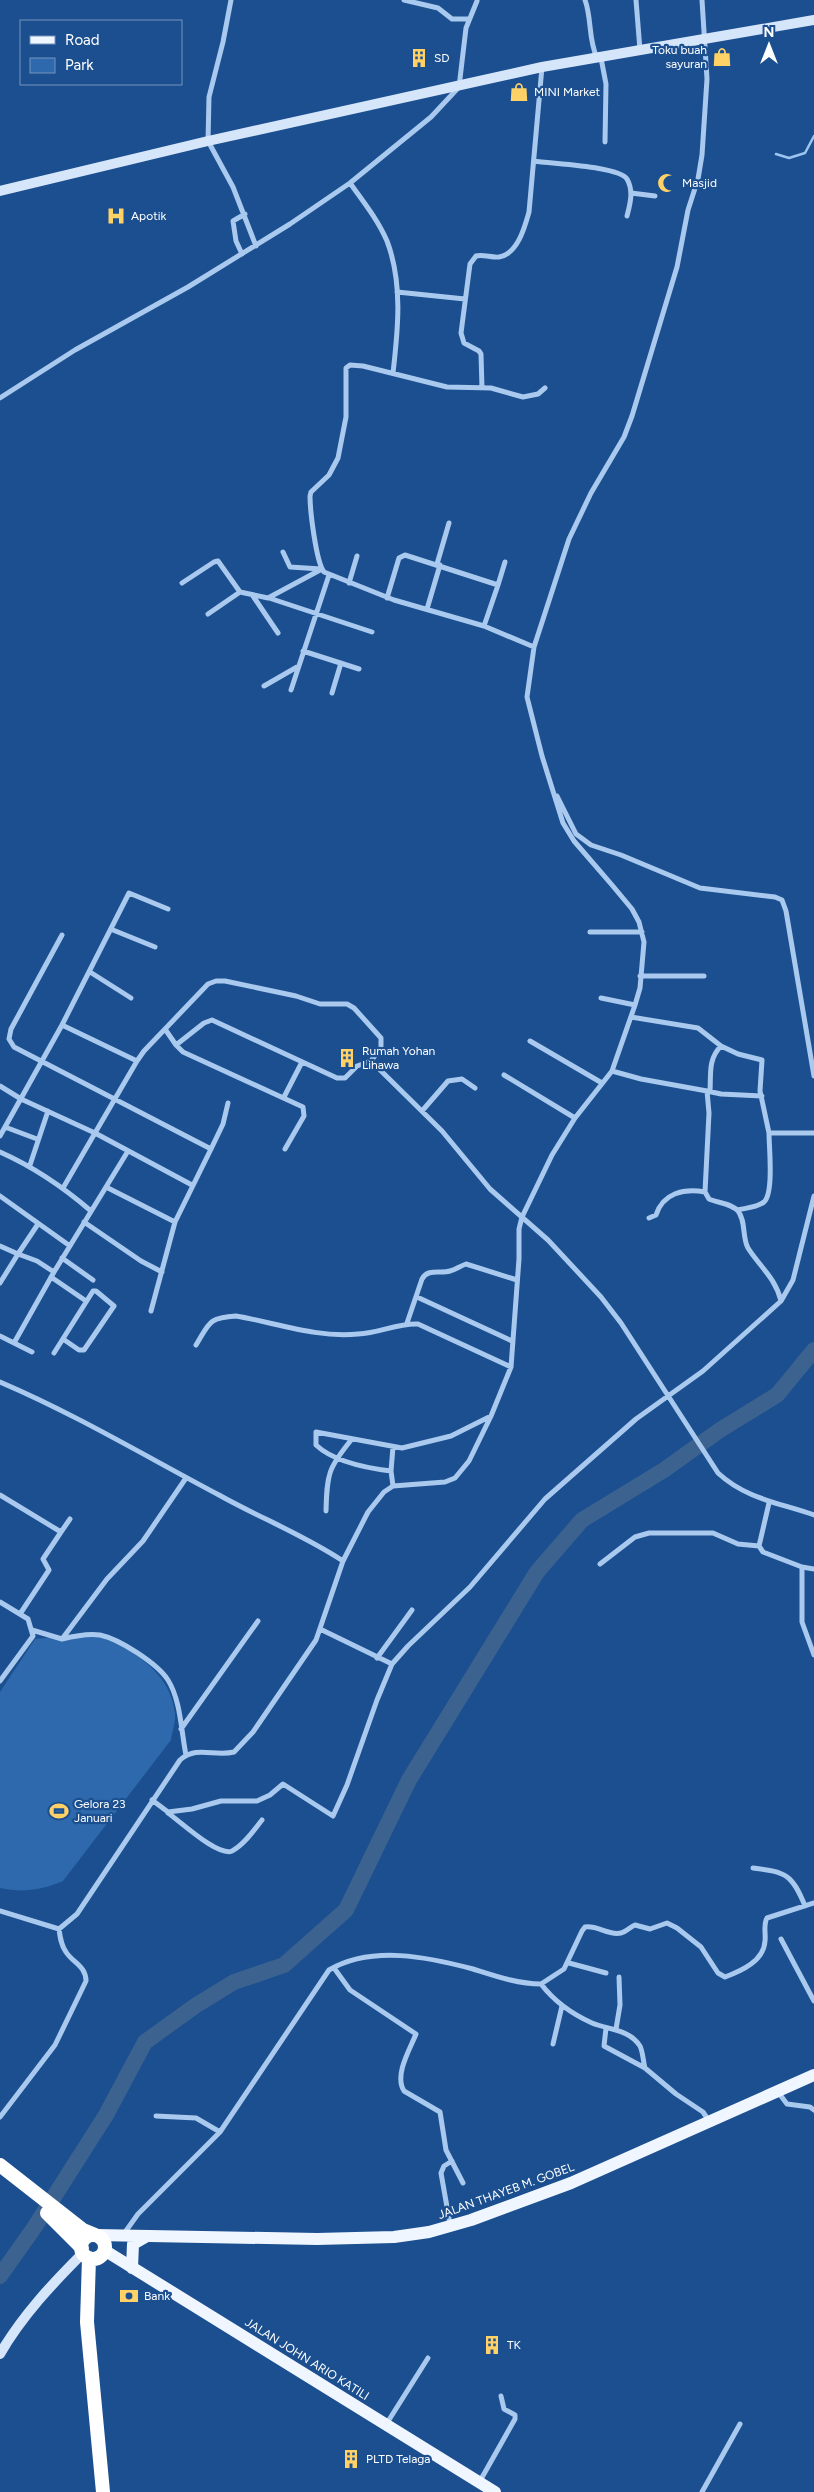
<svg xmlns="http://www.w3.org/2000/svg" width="814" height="2492" font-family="Figtree,sans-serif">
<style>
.green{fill:#2e69ad}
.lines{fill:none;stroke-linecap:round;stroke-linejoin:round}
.stream{stroke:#9cc4f0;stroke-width:2.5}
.river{stroke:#3c6290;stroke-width:16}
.street{stroke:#a9c9ee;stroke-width:5}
.secondary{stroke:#d6e6fa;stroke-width:10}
.primary{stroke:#f0f6ff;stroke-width:12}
.highway{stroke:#fff;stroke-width:14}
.labels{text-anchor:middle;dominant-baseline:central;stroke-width:4.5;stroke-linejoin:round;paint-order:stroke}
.poi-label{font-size:12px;fill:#fff;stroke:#1b4f8f;text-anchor:start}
.street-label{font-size:12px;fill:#fff;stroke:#1b4f8f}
</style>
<rect width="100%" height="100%" fill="#1b4f8f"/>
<path class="green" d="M93,1633C129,1647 170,1670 175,1713C176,1722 172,1732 171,1740L63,1881C42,1890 23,1893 0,1888V1692L35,1639Z"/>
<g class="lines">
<path class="stream" d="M776,154L789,158L805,153L814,136"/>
<path class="river" d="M0,2276L34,2228L106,2115L145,2042L195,2006L234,1982L284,1965L346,1910L409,1780L537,1572L582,1520L664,1470L720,1430L777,1395L814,1350"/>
<path class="street" d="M231,0L223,42L209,97L208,141L233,187L256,246
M404,0L438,8L452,19H468
M585,0C592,19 588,39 597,58
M636,0L640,50
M601,58L606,84L605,142
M534,161C551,164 619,166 627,179C634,191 630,204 627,216
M350,183C363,201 378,220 387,241C403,283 398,330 393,373
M631,193L655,196
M242,254L236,241L233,221L245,214
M397,292L465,299
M482,388L481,354L479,351L464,343L461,333L470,264L476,256C483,254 492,258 499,257C518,254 525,226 529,212L542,67
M0,398L75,350L188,287L290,224L350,183L431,117L459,87L466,28L477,1
M283,552L290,567L321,569
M437,564L449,523
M182,583L214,562L218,561L240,592L268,598L322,569
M349,583L357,556
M498,585L505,562
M253,596L278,633
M269,598L372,632
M387,598L399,558L405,555L498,585L484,626
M427,609L440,565
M208,614L240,592
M534,647L484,626L394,600L324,572C316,562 310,510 310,496L311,492L329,475L338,458L346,417V368L350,365L363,366L447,387L491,388L523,397L538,394L545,388
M303,651L359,669
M264,686L297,667
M291,690L329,575
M332,693L341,663
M557,796L576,834L591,845L621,855L700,888L775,897L782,900L786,911L814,1076
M113,930L155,947
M590,932H642
M62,935L11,1029L9,1039L14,1047L211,1149L223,1124L228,1103
M90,972L131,998
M640,976H704
M601,998L635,1005
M631,1017L698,1028L721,1046L738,1054L762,1060L760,1091L769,1133H814
M62,1025L137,1061L144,1051L208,984L216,981H225L296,996L320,1004H347L354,1008L381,1038V1047L371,1061
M165,1029L176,1045L204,1023L212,1020L337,1078H345L357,1066L371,1061L442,1131L490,1189L548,1240L601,1297L621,1323L718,1473C746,1499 780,1503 814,1515
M530,1041L602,1083
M176,1045L183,1052L303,1107L304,1116L285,1149
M504,1075L575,1118
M0,1086L21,1099L95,1133L137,1061
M707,1091L721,1094L762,1096
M710,1092C711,1074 708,1059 721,1046
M284,1097L302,1062
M422,1111L448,1081L462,1079L475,1088
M5,1127L37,1139
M0,1136L62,1025L129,893L168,909
M0,1152C34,1167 62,1186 91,1211
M30,1165L48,1111
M106,1187L175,1222
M63,1188L95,1133L192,1185
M0,1196L70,1246
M737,1210C745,1208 757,1208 764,1202C774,1193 769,1147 769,1133
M649,1218L656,1215C663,1193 684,1188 705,1192
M84,1222L141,1261L162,1272
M38,1224L18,1254L37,1261L54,1272L128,1151
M0,1246L18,1254L0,1283
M62,1258L93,1280
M51,1277L86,1301
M417,1297L512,1341
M781,1301L793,1280L814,1196
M151,1311L175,1222L211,1149
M407,1323L422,1279C428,1268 440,1274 450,1271C455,1270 460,1266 466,1264L517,1280
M0,1336L14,1343L54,1272
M14,1343L32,1352
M196,1345C210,1322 208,1318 236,1316C277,1323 316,1338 358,1334C380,1333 397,1323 418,1324L511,1367
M54,1353L93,1291H96L114,1306L84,1350H79L63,1339
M0,1382C75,1414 147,1457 219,1495C260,1518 304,1535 343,1561
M393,1447L391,1471L393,1486
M391,1471C366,1468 334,1462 316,1445V1432L402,1448L451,1436L491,1416
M0,1495L61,1532L43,1559L49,1570L20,1614
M769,1503L759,1546L763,1552L802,1567V1622L814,1655
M326,1511C327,1474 328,1468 352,1439
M61,1532L70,1519
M600,1564L635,1537L649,1533H713L738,1544L759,1546
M802,1567L814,1569
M0,1602L28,1619L33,1636L0,1681
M320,1629L392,1664
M32,1630L62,1639L107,1579L143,1541L186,1478
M62,1639C74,1636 88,1633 100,1635C119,1639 157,1663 168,1680C181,1701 181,1731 186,1755
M377,1658L412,1610
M181,1729L258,1621
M152,1800L168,1812L192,1809L221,1801H257L270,1795L283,1784L333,1816L347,1785L377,1700L392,1664L408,1646L470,1587L545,1499L636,1419L703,1371L781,1301C775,1277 760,1267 748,1248C742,1237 746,1221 738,1211C731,1203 718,1203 709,1199L705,1192L709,1113L707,1091L641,1079L612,1071
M168,1813C181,1822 218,1857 232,1851C244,1845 254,1830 262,1820
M753,1868C786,1872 792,1874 805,1906
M0,1911L59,1929
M781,1939L814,2001
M569,1963L606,1973
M334,1968L350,1990L416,2034C410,2049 394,2075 404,2091L440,2112L446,2150L463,2183
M541,1984L564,1969L582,1931L585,1927C598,1925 608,1936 621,1933C626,1932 630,1927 635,1925L650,1929L667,1923L677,1928L701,1947L718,1973L725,1977C741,1971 764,1961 765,1941C766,1933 763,1925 767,1918L814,1903
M606,2028L604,2046L645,2068L676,2094L703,2112L709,2121
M616,2029L620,2005L619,1977
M553,2044L562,2006
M778,2092L787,2104L810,2107L814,2110
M0,2117L55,2045L86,1981C86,1966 73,1963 66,1952C61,1945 60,1937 59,1929L77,1914L180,1760C197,1745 214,1757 234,1752L253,1732L316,1640L343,1561L368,1512L384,1492L393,1486L445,1482L455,1478L469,1461L491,1416L511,1367L519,1259V1229L522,1217L552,1155L575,1118L612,1071L635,1005L640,988L644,942L639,922L632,909L612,885L574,841L563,823L542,756L527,697L534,647L569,539L591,493L624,437L632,416L677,267L688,210L698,179L702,155L707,79L702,0
M220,2132L329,1970C372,1945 428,1957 473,1969C495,1976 518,1984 541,1984C554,2001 572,2014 592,2023C609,2030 629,2029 640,2046C643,2052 643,2061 645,2068
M450,2224L441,2173L444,2166L452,2161
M123,2235L138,2214L220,2132L196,2118L156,2116
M387,2423L428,2358
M480,2481L515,2419V2415L504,2409L501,2396
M702,2492L740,2424"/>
<path class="secondary" d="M0,191L208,141L542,67L814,20
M0,2354C22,2316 52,2284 83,2253"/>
<path class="primary" d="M96,2235L317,2239L394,2237L429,2232L471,2220L571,2183L814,2075
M104,2250L495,2492
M132,2268L133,2244L147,2236"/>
<path class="highway" d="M0,2165L83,2230L95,2235
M47,2213L82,2248
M81 2247a12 12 0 1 1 24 0a12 12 0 1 1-24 0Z
M89,2258L87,2322L103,2492"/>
</g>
<defs>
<g id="shop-bare" transform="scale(1.5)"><path d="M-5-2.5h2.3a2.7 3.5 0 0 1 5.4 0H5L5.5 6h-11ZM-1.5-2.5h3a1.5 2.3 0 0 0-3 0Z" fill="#ffd166" stroke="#1b4f8f" stroke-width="2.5" paint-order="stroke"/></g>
<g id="building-bare" transform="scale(1.5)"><path d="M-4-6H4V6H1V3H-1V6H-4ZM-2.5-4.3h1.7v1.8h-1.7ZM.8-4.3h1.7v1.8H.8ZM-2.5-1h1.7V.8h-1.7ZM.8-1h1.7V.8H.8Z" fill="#ffd166" stroke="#1b4f8f" stroke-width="2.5" paint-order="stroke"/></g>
<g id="mosque-bare" transform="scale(1.5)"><path d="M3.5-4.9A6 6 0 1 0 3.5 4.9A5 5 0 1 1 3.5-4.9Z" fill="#ffd166" stroke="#1b4f8f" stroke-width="2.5" paint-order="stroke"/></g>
<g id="hospital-bare" transform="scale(1.5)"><path d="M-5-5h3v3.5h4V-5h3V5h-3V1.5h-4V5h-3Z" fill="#ffd166" stroke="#1b4f8f" stroke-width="2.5" paint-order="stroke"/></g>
<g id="stadium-bare" transform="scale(1.5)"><path d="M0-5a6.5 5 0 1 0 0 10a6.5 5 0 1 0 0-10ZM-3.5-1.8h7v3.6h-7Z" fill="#ffd166" stroke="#1b4f8f" stroke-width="2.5" paint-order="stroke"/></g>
<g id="bank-bare" transform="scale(1.5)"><path d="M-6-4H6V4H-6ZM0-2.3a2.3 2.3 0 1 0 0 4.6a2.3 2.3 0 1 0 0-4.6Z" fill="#ffd166" stroke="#1b4f8f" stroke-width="2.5" paint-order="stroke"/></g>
</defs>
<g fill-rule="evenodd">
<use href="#shop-bare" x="722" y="57"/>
<use href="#building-bare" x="419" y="58"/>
<use href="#shop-bare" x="519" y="92"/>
<use href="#mosque-bare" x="667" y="183"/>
<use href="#hospital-bare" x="116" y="216"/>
<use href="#building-bare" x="347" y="1058"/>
<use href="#stadium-bare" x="59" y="1811"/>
<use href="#bank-bare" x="129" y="2296"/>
<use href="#building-bare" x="492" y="2345"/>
<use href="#building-bare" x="351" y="2459"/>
</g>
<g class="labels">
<g class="poi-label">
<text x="707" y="50" text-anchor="end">Toku buah<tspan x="707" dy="14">sayuran</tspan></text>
<text x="434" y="58">SD</text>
<text x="534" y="92">MINI Market</text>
<text x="682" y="183">Masjid</text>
<text x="131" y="216">Apotik</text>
<text x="362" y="1051">Rumah Yohan<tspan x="362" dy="14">Lihawa</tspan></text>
<text x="74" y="1804">Gelora 23<tspan x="74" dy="14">Januari</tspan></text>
<text x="144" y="2296">Bank</text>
<text x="507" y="2345">TK</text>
<text x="366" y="2459">PLTD Telaga</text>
</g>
<g class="street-label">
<text transform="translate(506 2191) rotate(-20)">JALAN THAYEB M. GOBEL</text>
<text transform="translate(307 2359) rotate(32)">JALAN JOHN ARIO KATILI</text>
</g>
</g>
<rect x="20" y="20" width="162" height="65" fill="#1b4f8f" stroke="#7695bc"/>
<rect x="30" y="36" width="25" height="8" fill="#f0f6ff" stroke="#7695bc"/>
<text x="65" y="45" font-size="15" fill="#ffffff">Road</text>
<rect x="30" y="58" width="25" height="15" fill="#2e69ad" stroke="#7695bc"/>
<text x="65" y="70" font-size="15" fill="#ffffff">Park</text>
<g transform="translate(769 45)" stroke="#1b4f8f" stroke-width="4" paint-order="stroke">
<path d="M0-4L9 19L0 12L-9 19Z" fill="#ffffff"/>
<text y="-8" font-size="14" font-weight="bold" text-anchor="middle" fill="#ffffff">N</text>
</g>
</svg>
